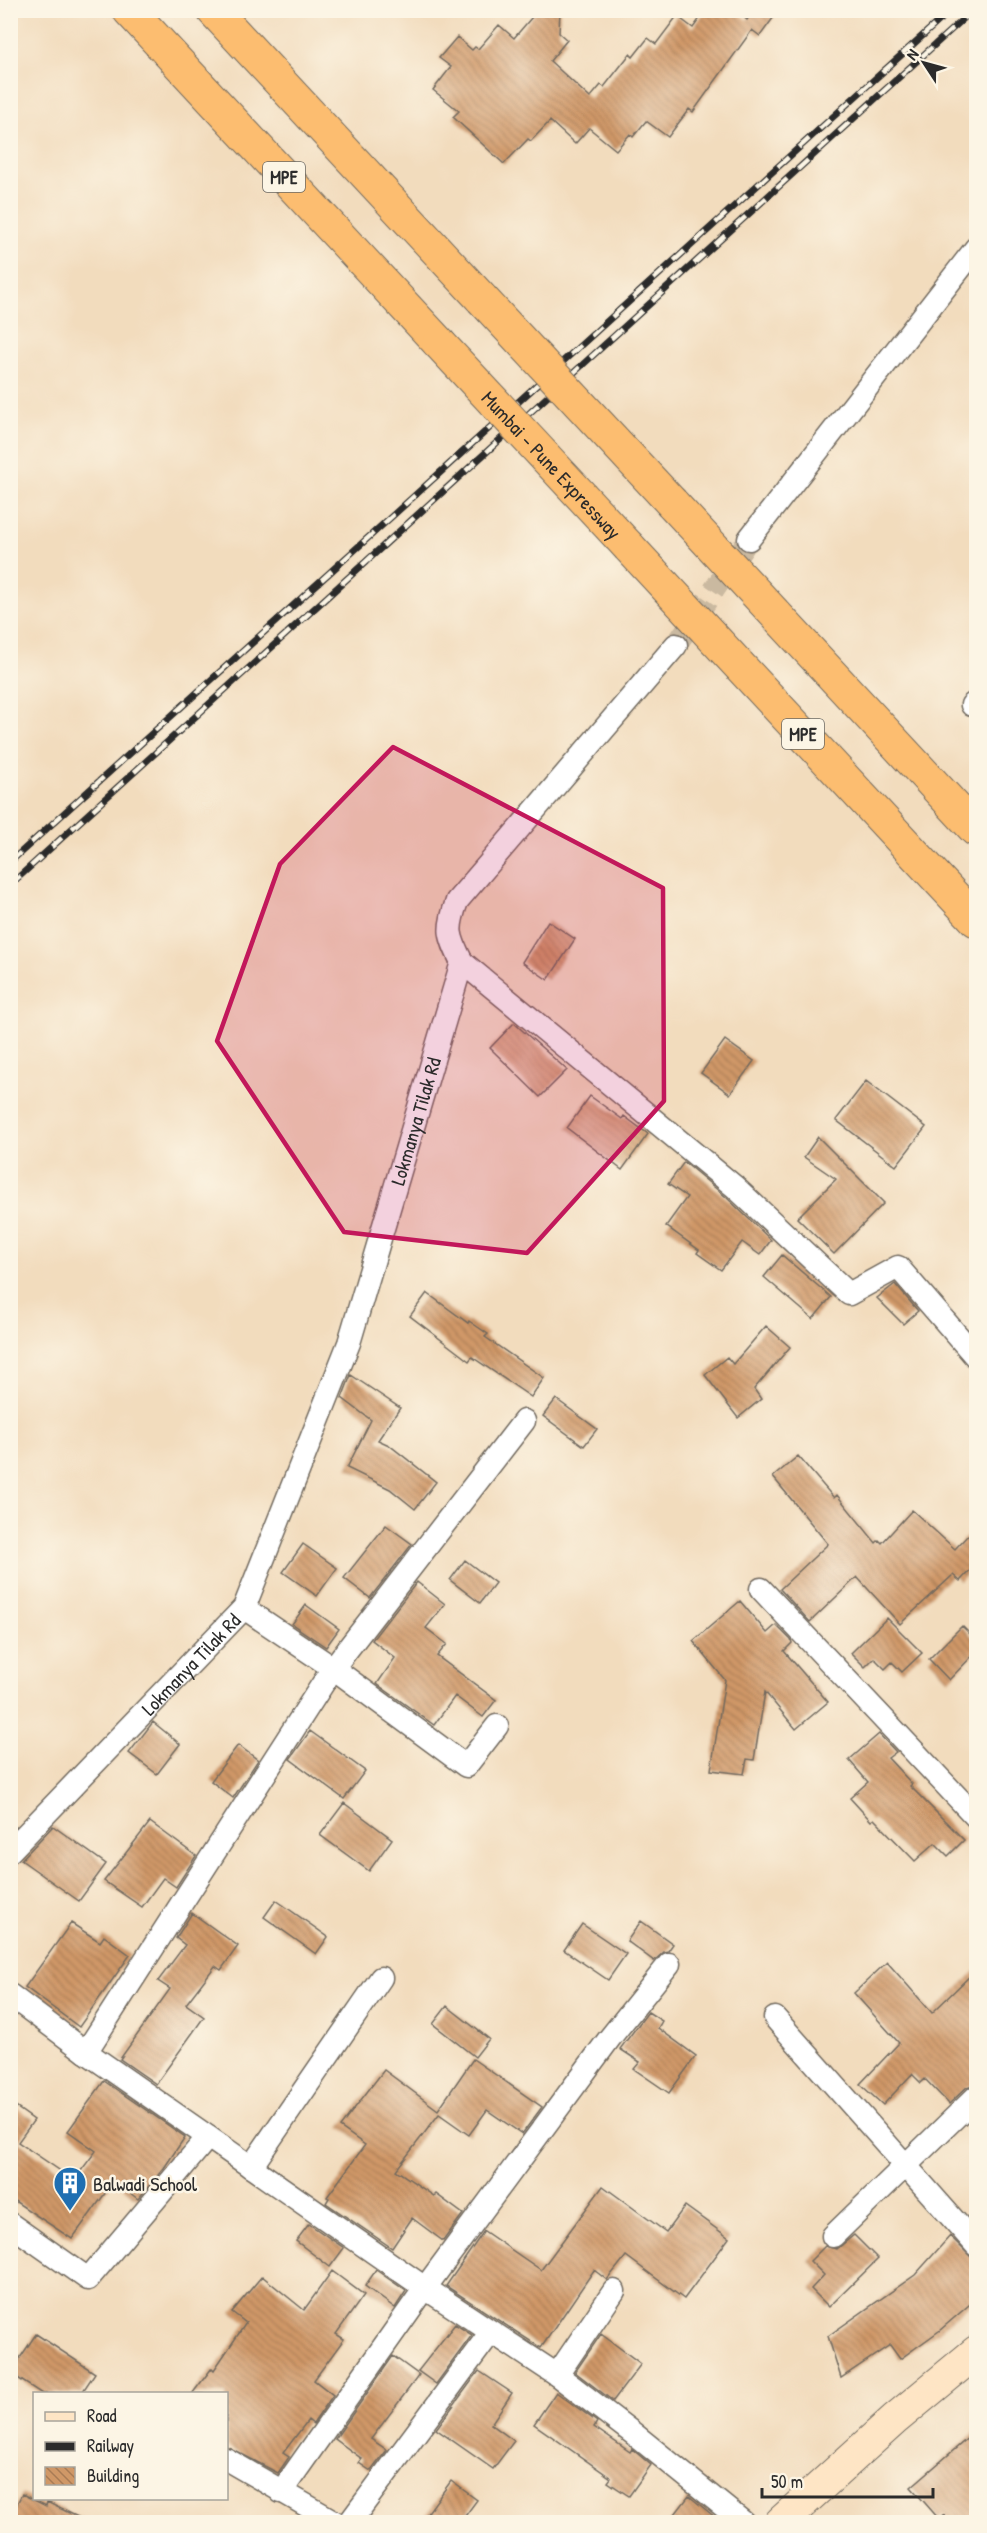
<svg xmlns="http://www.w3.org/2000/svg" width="987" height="2533" font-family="'Patrick Hand',sans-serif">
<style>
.building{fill:url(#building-back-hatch)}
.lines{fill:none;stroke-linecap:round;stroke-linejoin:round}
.minor-tunnel{stroke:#cab9a0;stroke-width:22;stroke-dasharray:22 11;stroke-linecap:butt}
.minor-casing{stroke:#71695e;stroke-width:25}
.secondary-casing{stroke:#71695e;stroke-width:34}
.motorway-casing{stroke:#71695e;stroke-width:35}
.minor{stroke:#fff;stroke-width:22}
.secondary{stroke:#fee5c5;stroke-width:32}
.motorway{stroke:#fcbd6f;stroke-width:33}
.rail-casing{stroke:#2b2b2b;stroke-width:7}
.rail{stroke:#fcf5e5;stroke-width:4.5;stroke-dasharray:14;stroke-linecap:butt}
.motorway-bridge-casing{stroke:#71695e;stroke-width:35;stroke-linecap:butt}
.motorway-bridge{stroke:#fcbd6f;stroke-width:33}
.marked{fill:#c2185b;fill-opacity:0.2;stroke:#c2185b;stroke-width:4.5;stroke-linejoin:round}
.labels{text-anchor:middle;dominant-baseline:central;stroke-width:5;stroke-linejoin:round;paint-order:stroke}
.shield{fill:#fcf5e5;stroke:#6a6863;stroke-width:1.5}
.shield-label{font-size:18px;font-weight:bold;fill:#2b2b2b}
.street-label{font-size:20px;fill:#2b2b2b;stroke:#fcf5e5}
.poi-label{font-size:20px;fill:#2b2b2b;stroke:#fcf5e5;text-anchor:start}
</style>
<defs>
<pattern id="building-back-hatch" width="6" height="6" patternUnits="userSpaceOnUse" patternTransform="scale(1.5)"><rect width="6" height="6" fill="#d09867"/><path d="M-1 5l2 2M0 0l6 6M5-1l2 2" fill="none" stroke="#a97c55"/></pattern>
</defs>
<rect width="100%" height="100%" fill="#fcf5e5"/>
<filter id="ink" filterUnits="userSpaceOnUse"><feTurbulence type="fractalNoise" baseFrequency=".0167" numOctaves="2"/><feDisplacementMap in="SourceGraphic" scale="12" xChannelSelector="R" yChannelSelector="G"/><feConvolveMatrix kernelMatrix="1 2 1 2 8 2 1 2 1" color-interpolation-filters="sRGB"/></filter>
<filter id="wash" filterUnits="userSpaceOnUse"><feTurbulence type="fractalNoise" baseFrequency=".008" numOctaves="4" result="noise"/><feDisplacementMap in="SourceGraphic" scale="24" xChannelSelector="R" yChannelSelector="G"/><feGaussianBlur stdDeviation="1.35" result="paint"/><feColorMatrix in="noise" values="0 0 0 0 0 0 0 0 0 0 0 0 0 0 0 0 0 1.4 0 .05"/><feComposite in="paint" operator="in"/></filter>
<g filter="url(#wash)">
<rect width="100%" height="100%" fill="#f2dcbd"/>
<g id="blocks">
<path class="building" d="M538,10H560L559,33L567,40L550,61L590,98L601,85L604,87L630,54L633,57L648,38L656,44L677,16L693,28L706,10H735L747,20L754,10H779L760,36L752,30L693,112L689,109L668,137L646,121L633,137L630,134L616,150L589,128L575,144L550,121L531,141L528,139L504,164L453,117L459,111L433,90L451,67L439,58L457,37L472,50L475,47L478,49L499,25L514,38Z
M548,921L575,939L548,980L522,962Z
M514,1023L567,1070L540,1097L490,1048Z
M725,1040L754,1061L730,1094L701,1073Z
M866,1081L926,1127L896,1166L836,1120Z
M590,1096L622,1119L624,1116L648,1134L622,1170L567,1128Z
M818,1137L884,1203L834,1254L797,1218L836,1179L804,1157Z
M684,1162L726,1197L771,1240L760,1255L742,1242L721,1270L697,1253L699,1250L666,1226L687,1197L668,1184Z
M782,1255L831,1297L813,1319L764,1277Z
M895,1284L918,1311L903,1324L877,1298Z
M427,1293L468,1323L469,1321L488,1334L485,1337L544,1378L531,1397L472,1357L469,1361L410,1316Z
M766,1326L790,1347L754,1389L761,1399L738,1418L705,1375L727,1357L733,1364Z
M351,1375L400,1408L378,1440L389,1445L436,1482L415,1509L390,1489L347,1468L371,1420L342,1398Z
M556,1399L597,1429L584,1446L543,1416Z
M798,1456L834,1498L837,1495L876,1543L879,1540L882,1543L912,1510L955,1549L968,1535L976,1544V1564L960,1581L953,1575L900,1624L857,1577L810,1622L780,1589L828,1544L773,1477Z
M386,1525L412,1544L370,1598L344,1578Z
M303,1544L337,1568L317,1596L283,1572Z
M465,1560L495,1583L480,1603L450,1580Z
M417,1582L445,1604L426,1628L447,1644L437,1656L496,1700L483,1717L455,1696L434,1725L377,1684L395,1658L372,1640Z
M740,1601L767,1633L776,1625L791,1640L792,1643L784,1651L828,1702L796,1729L765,1692L754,1760L747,1759L744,1774L711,1770L725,1680L693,1641Z
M306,1605L339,1629L326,1647L292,1624Z
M887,1618L922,1653L902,1672L892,1662L885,1669L874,1658L865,1667L851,1653Z
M962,1626L976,1640V1652L949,1680L929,1659Z
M153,1722L180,1744L157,1774L129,1753Z
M310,1731L365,1771L344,1799L290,1759Z
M879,1734L896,1752L888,1758L912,1784L910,1786L964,1840L948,1856L935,1843L915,1861L874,1819L871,1821L850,1798L868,1782L849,1760Z
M238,1745L258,1760L233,1798L211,1781Z
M344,1803L392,1839L369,1871L320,1835Z
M150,1822L196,1856L176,1887L163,1878L142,1907L104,1881Z
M53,1826L106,1864L79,1901L21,1860Z
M276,1900L328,1937L316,1954L264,1917Z
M192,1913L238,1946L221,1970L215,1966L186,2004L204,2017L156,2084L120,2059L170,1989L158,1981L185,1945L176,1938Z
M641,1921L673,1944L668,1951L664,1952L654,1961L627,1941Z
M71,1923L100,1942L104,1936L130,1955L79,2027L25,1987Z
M582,1924L626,1954L608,1980L564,1950Z
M887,1962L932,2013L976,1970V2084L967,2087L949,2104L925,2079L921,2083L912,2074L883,2105L860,2084L899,2043L854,1993Z
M447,2006L489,2039L475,2057L433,2024Z
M648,2012L662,2021L658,2028L696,2056L669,2093L634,2069L640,2062L620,2049Z
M473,2059L542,2107L522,2134L487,2110L469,2135L439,2114L396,2170L434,2196L436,2194L463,2214L443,2241L412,2218L392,2248L326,2203L329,2198L327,2197L365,2145L340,2127L384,2070L438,2110Z
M104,2081L185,2137L164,2168L138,2199L114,2181L72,2239L10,2198V2103L34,2120L18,2142L74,2180L96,2151L68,2131Z
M603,2186L666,2232L685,2206L729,2238L684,2299L626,2256L607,2280L594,2270L541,2348L446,2286L484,2231L541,2270Z
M309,2224L344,2248L330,2267L296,2241Z
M854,2235L878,2259L829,2307L811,2289L824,2275L810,2261L825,2246L837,2249Z
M950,2236L976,2262V2299L939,2331L900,2359L890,2345L841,2378L828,2336L915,2275Z
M376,2270L406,2291L395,2308L365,2286Z
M332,2271L364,2295L336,2334L344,2339L314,2380L333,2395L313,2424L308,2420L283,2453L289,2457L278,2473L226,2446V2394H192L212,2368L214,2370L246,2323L232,2312L262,2276L304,2310Z
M455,2324L472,2335L436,2384L418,2371Z
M36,2334L95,2373L81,2394H42L10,2373Z
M601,2334L641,2364L613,2401L575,2372Z
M393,2356L419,2375L371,2439L387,2450L371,2471L359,2463L362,2459L335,2439Z
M479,2371L512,2393L491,2424L514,2441L493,2469L436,2429Z
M556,2392L597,2422L594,2427L630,2452L632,2449L651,2465L629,2496L608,2482L611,2478L534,2424Z
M976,2431V2523H950L944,2515L939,2519L911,2487Z
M451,2481L477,2500L460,2523H437L426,2515Z
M22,2494L46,2506L47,2502L90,2523H10V2517Z
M689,2496L722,2523H668Z"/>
</g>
</g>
<g filter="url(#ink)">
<use href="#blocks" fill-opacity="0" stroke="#71695e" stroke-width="1.5"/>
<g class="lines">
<path class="minor-tunnel" d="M676,645L749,539"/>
<g class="minor-casing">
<g id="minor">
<path d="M749,539L976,248"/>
<path d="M972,705L976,702"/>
<path d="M462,962C448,935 447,929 457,901L676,645"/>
<path d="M761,1589L976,1817"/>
<path d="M244,1608L333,1668L466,1766L497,1726"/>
<path id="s1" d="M10,1851L244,1608L349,1343L462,962L735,1187L849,1294L898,1267L976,1357"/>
<path d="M10,1995L86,2052L425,2288L557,2375L634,2434L743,2522"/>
<path d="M775,2018L976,2245"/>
<path d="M86,2052L333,1668L524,1421"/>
<path d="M251,2167L381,1978"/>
<path d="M10,2224L88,2279L208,2137"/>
<path d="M833,2236L976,2097"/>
<path d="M557,2375L614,2291"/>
<path d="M226,2459L335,2522"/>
<path d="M281,2492L425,2288L609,2039L669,1964"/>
<path d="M350,2522L491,2332"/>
</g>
</g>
<g class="secondary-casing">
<path id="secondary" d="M781,2522L895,2419L976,2352"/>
</g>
<g class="motorway-casing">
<path id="motorway" d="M129,10L439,343
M213,10L482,299
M672,503L976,830
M629,547L976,920"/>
</g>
<use href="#minor" class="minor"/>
<use href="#secondary" class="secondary"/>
<use href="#motorway" class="motorway"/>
<g class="rail-casing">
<path id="rail" d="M10,862L951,10
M10,885L973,10"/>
</g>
<use href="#rail" class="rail"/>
<g class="motorway-bridge-casing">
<g id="motorway-bridge">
<path d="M482,299L672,503"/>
<path id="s2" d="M439,343L629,547"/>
</g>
</g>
<use href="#motorway-bridge" class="motorway-bridge"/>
</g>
</g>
<path class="marked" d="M393,747L663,888L664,1101L527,1253L344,1232L217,1041L280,864Z"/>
<defs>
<g id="building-pin" transform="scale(1.725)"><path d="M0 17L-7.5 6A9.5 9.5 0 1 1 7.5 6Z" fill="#1f6fb2" stroke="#fcf5e5"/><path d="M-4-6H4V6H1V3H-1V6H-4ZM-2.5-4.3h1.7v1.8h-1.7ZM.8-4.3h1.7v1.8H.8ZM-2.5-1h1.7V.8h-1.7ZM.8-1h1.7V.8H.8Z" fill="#fff"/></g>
</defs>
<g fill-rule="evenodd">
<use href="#building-pin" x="70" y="2183"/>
</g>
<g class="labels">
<g class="shield">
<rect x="263" y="162" width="42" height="30" rx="4.5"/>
<rect x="782" y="719" width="42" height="30" rx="4.5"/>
</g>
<g class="shield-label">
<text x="284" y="177">MPE</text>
<text x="803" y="734">MPE</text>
</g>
<g class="street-label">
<text stroke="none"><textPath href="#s2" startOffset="166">Mumbai - Pune Expressway</textPath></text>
<text stroke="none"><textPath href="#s1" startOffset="854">Lokmanya Tilak Rd</textPath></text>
<text stroke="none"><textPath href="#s1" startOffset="260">Lokmanya Tilak Rd</textPath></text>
</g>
<g class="poi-label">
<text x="93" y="2183">Balwadi School</text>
</g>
</g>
<rect width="987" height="2533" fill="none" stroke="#fcf5e5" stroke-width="36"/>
<rect x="33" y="2392" width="195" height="108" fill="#fcf5e5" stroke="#a8a49b" stroke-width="1.5"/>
<rect x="45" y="2412" width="30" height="9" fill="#fee5c5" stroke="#a8a49b" stroke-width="1.5"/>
<text x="87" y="2422" font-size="18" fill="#2b2b2b">Road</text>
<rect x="45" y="2442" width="30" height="9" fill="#2b2b2b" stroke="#a8a49b" stroke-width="1.5"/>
<text x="87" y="2452" font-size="18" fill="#2b2b2b">Railway</text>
<rect x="45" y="2467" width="30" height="18" fill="url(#building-back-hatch)" stroke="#a8a49b" stroke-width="1.5"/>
<text x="87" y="2482" font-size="18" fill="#2b2b2b">Building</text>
<g transform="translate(924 63) rotate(306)" stroke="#fcf5e5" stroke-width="4.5" paint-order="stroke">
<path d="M0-4.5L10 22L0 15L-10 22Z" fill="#2b2b2b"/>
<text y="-9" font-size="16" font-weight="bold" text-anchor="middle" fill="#2b2b2b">N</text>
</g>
<path d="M762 2488v9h171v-9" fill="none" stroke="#2b2b2b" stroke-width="3"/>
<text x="771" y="2488" font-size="18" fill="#2b2b2b" stroke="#fcf5e5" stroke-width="4.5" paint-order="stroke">50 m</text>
</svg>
